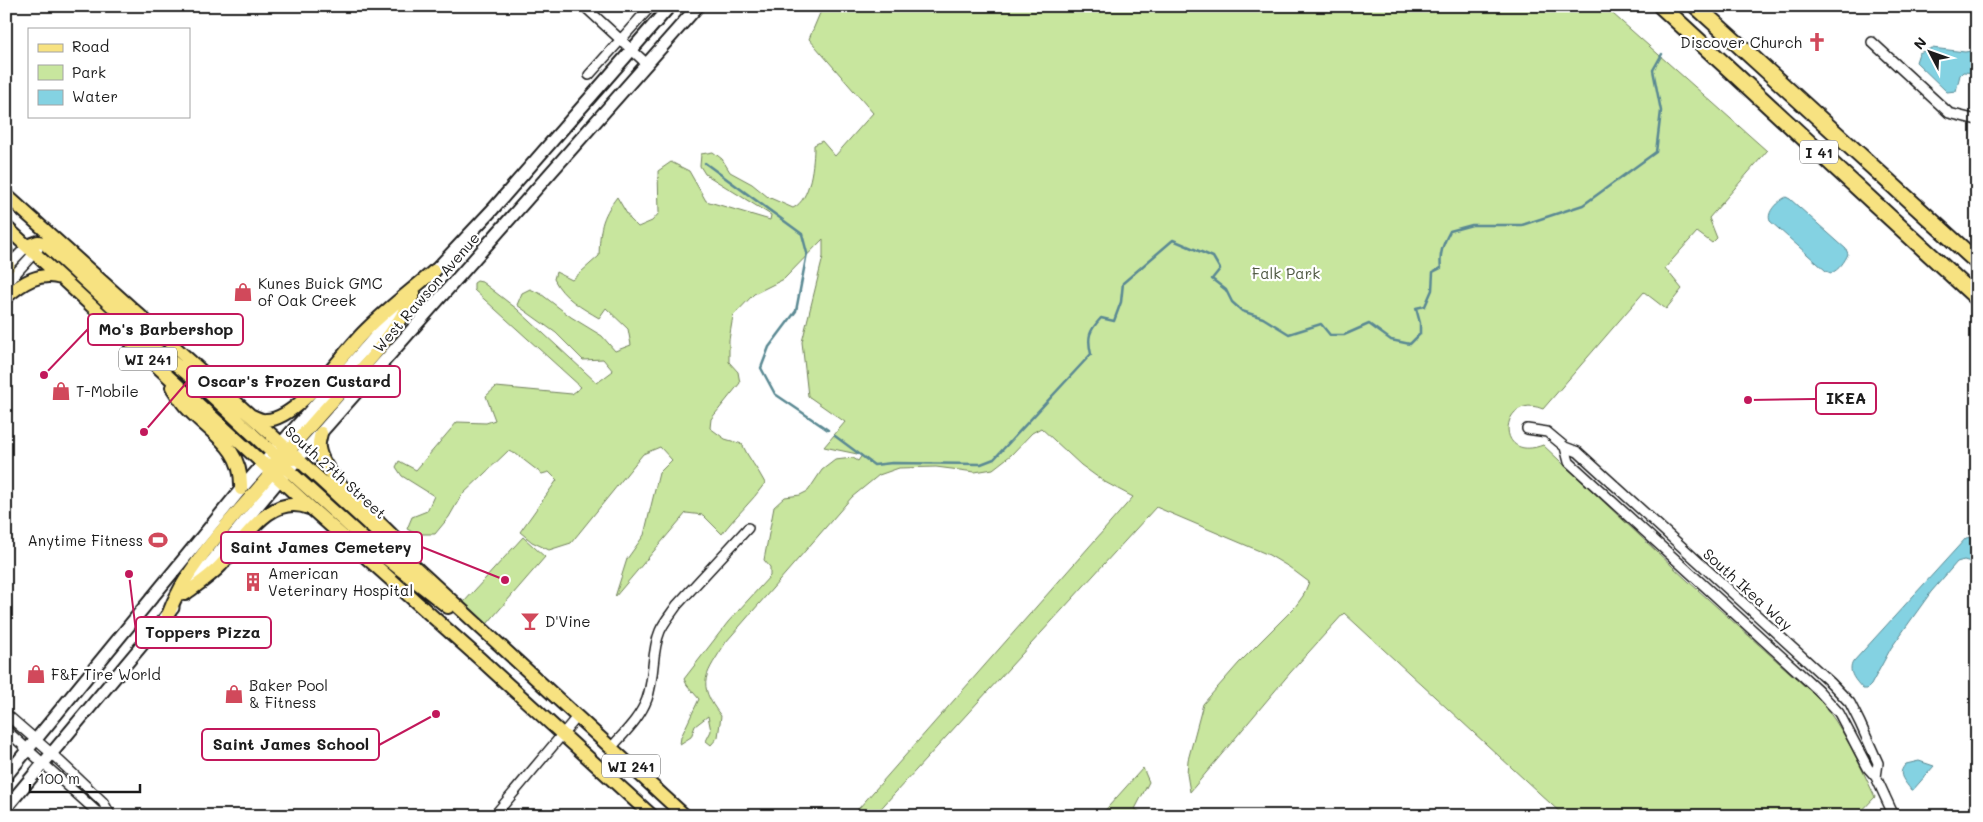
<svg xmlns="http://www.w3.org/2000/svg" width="1983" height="822" font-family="Mali,sans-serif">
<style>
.green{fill:#c8e69e;stroke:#72815d}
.water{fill:#84d2e2;stroke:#5a8993}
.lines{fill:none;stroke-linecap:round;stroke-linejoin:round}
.stream{stroke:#5a8993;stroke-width:2.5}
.street-casing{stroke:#1c1c1c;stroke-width:12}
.secondary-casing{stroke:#1c1c1c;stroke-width:15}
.primary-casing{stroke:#1c1c1c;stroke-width:16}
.highway-casing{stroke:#1c1c1c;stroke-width:19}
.street{stroke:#fff;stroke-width:9}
.secondary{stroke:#fff;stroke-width:11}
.primary{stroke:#f7e281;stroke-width:12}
.highway{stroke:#f7e281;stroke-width:15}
.labels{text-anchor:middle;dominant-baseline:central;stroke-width:4.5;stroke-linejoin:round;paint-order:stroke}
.shield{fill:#fff;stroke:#606060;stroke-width:1}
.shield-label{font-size:14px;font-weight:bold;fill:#1c1c1c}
.poi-label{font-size:15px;fill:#1c1c1c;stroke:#fff;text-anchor:start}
.park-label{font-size:15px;fill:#505943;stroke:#fff}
.street-label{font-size:15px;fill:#1c1c1c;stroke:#fff}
.leader{fill:none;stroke:#c2185b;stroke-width:2}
.callout-dot{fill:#c2185b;stroke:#fff;stroke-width:2}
.callout{fill:#fff;stroke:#c2185b;stroke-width:2}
.callout-label{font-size:16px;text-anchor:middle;font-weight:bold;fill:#1c1c1c}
</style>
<rect width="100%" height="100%" fill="#fff"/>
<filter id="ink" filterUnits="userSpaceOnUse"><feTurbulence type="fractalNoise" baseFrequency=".02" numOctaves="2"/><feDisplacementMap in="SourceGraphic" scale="10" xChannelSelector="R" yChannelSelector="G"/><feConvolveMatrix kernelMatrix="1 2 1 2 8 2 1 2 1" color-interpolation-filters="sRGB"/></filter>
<g filter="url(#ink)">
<path class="green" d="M823,6H1604L1767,151L1709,218L1717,238L1712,243L1697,232L1665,268L1682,289L1666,309L1644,292L1543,409C1500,391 1493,464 1543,445L1688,581L1818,698C1844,728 1858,761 1875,797L1857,816H1564L1344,613L1290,673L1190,792L1187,774L1188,760L1203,704L1239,663L1295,607L1303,596L1309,582L1289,567L1269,555L1156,507L874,816H852L1133,497L1103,481L1081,465L1041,428L1032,433L1011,455L993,469L975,472L936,467L899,468L879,475L852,497L726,642C706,675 695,682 721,716L718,737L711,745L706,741L711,731L708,716L695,726L691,737L680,744L681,737L699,699L687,685L684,679L728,622L770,576V567L764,560L774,507L785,497L800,495L808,491L822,470L835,460L853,458L858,461L862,455L824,447L845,422L808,396L802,342L823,257V239L784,279L754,294L733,316L729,340V362L738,372L740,383L711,419L710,428L725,439L742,444C748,458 758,469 765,483C752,502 735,516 722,534L703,515L686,513L615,597L627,559L644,535L659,473L672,460L660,447L643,454L571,543L549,550L532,542L520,532L557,480L549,472L542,474L516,454L508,451L461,496L449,517L435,534H416L407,529L412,517L427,511L434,496L402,476L396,467L399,461L416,470L457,422L486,423L495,420L486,396L496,387L572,394L581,387L474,290V283L477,281L482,282L517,309L597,383L613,371L603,359L583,360L556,333L517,305L522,293L530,289L541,294L571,317L602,336L615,351L631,345L628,329L606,308L599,318C582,308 563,298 554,279L556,272L572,280L599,256C600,229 601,218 617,197L630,219L638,227L652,221L659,213L658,171L671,162L689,171L706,201L770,220L771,215L705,174L700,166L701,154L713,152L722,159L730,172L752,184L768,197L793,208C811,200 814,162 814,145L822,141L835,156L873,113L809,39Z
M523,537L545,557L487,624L464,602Z
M1143,768L1149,782L1135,809L1148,816H1100Z"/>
<path class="water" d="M1932,48L1965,52L1977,50V73L1963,72L1960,75L1956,91L1947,92L1916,62L1919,53Z
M1786,197L1790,199L1846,249L1848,254C1845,261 1839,270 1831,273L1826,271L1770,221C1766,212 1778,201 1786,197Z
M1971,537L1975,540L1976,558L1971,562L1964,560L1957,562L1931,592L1891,648L1871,685L1867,689H1863C1856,681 1847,672 1853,662L1966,538Z
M1919,761L1934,766L1913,790H1911C1904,780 1896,774 1906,764Z"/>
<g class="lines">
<path class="stream" d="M705,163L802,234L807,253L796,311L769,347L761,368L775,394L828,430
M835,436L874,465L892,463L981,464L994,459L1091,354C1087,337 1089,331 1101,318L1114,321L1121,302L1123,283L1173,240L1213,257L1220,269L1212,279L1226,290L1232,302L1242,311L1263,318L1289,334L1321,324L1330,335H1344L1369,324L1391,340L1410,344L1420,334V323L1416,308L1425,306L1432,290L1433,272L1441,268C1439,254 1443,244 1450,231L1472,225H1522L1583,205L1656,152L1661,111L1653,70L1662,54"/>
<g class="street-casing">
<path id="street" d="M584,6L647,64
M1872,42L1949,113L1977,120
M589,75L651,6
M6,268L27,246
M6,284L38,249
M1527,429L1547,432L1565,447L1578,452L1831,683L1850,703L1860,723L1878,763L1876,777
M1565,447L1569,462L1818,690L1839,713L1868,768L1876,777L1894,816
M6,714L51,753L103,802L111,816
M6,730L97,812L110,815
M611,748C624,733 640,718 647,699C655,677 651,652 660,631C664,622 671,614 677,605L748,528
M494,816L577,717"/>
</g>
<g class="secondary-casing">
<path id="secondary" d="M429,277L493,209L670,6
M193,584L280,479L698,6
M6,776L241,489L405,303
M6,808L173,608"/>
</g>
<g class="primary-casing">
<path id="primary" d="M6,195L250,415L685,816
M6,227L312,509L479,658L652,816
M27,246L38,242L44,243L113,307L149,334
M6,252L8,267
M6,297C22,283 40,271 61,278
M126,332C178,357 229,414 273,453L285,458L293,459
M172,387C176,393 180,400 185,406C210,434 243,446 241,489
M252,416C257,418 261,421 266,420C300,419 343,351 367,329C388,308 412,290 434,271
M321,433C320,438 318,443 319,448C324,480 381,520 403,547
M285,457C295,442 308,429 320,415C354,377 393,340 414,293
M263,464L281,466L288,470L377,551L448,607
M185,594C197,585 211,576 221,565C244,541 269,492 309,508
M168,615C188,561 236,516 272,472L276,466"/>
</g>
<g class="highway-casing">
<path id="highway" d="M1661,6L1977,298
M1696,6L1977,262"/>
</g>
<use href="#street" class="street"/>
<use href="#secondary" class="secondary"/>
<use href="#primary" class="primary"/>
<use href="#highway" class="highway"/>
</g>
</g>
<defs>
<g id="church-bare" transform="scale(1.5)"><path d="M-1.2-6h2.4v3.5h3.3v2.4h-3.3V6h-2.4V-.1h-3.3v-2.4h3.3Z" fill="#d1495b" stroke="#fff" stroke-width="2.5" paint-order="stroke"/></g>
<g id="shop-bare" transform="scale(1.5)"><path d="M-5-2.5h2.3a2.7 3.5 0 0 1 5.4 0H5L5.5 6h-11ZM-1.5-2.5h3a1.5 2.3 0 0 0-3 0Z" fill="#d1495b" stroke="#fff" stroke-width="2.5" paint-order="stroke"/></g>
<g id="stadium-bare" transform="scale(1.5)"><path d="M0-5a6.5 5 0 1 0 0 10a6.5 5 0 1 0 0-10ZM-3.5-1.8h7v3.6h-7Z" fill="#d1495b" stroke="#fff" stroke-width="2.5" paint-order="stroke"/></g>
<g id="building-bare" transform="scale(1.5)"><path d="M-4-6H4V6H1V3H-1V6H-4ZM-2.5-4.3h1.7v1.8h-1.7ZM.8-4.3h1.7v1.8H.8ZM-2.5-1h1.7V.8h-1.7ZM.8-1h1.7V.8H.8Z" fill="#d1495b" stroke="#fff" stroke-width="2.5" paint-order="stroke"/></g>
<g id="bar-bare" transform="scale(1.5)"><path d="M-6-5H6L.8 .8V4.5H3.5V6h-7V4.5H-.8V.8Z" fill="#d1495b" stroke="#fff" stroke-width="2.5" paint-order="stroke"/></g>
</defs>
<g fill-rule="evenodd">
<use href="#church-bare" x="1817" y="42"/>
<use href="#shop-bare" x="243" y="292"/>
<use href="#shop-bare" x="61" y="391"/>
<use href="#stadium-bare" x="158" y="540"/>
<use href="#building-bare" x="253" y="582"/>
<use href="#bar-bare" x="530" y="621"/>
<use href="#shop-bare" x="36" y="674"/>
<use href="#shop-bare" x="234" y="694"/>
</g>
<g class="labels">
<g class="shield">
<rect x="1800" y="140.5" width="38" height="23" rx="4"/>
<rect x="119" y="347.5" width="58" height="23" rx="4"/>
<rect x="602" y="754.5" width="58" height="23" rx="4"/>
</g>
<g class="shield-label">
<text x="1819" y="152">I 41</text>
<text x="148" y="359">WI 241</text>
<text x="631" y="766">WI 241</text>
</g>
<g class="poi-label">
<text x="1802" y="42" text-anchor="end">Discover Church</text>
<text x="258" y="283">Kunes Buick GMC<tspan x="258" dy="17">of Oak Creek</tspan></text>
<text x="76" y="391">T-Mobile</text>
<text x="143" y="540" text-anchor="end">Anytime Fitness</text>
<text x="268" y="573">American<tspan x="268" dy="17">Veterinary Hospital</tspan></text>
<text x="545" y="621">D'Vine</text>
<text x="51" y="674">F&amp;F Tire World</text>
<text x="249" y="685">Baker Pool<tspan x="249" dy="17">&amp; Fitness</tspan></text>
</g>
<g class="park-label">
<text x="1286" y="273">Falk Park</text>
</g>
<g class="street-label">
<text transform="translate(426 292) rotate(-49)">West Rawson Avenue</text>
<text transform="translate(336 472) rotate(42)">South 27th Street</text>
<text transform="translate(1748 589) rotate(42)">South Ikea Way</text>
</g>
</g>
<path class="leader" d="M44 375L88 329M144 432L187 382M1748 400L1816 399M505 580L422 547M129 574L136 632M436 714L379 745"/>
<g class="callout-dot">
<circle cx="44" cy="375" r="5"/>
<circle cx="144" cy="432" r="5"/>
<circle cx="1748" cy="400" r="5"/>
<circle cx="505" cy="580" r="5"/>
<circle cx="129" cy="574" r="5"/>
<circle cx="436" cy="714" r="5"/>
</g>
<g class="callout">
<rect x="88" y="314" width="155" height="31" rx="5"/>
<rect x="187" y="366" width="213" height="31" rx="5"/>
<rect x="1816" y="383" width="60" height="31" rx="5"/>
<rect x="221" y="532" width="201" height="31" rx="5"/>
<rect x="136" y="617" width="135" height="31" rx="5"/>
<rect x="202" y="729" width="177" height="31" rx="5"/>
</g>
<g class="callout-label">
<text x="166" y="335">Mo's Barbershop</text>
<text x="294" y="387">Oscar's Frozen Custard</text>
<text x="1846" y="404">IKEA</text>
<text x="321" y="553">Saint James Cemetery</text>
<text x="203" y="638">Toppers Pizza</text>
<text x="291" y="750">Saint James School</text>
</g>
<rect width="1983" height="822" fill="none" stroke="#fff" stroke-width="25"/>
<rect x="12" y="12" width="1958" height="797" fill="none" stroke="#1c1c1c" stroke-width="2" filter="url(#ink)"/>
<rect x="28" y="28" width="162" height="90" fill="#ffffff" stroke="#a4a4a4"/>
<rect x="38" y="44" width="25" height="8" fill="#f7e281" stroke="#a4a4a4"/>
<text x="72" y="52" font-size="15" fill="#1c1c1c">Road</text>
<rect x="38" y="65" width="25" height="15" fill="#c8e69e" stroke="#a4a4a4"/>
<text x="72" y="78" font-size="15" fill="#1c1c1c">Park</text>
<rect x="38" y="90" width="25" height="15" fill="#84d2e2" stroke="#a4a4a4"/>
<text x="72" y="102" font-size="15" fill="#1c1c1c">Water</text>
<g transform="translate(1930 52) rotate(311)" stroke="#ffffff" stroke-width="4" paint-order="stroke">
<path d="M0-4L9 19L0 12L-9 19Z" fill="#1c1c1c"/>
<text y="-8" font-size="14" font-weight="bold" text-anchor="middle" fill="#1c1c1c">N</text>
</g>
<path d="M30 784v8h110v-8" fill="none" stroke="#1c1c1c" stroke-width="2.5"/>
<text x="38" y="784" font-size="15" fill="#1c1c1c" stroke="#ffffff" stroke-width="4" paint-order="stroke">100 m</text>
</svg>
